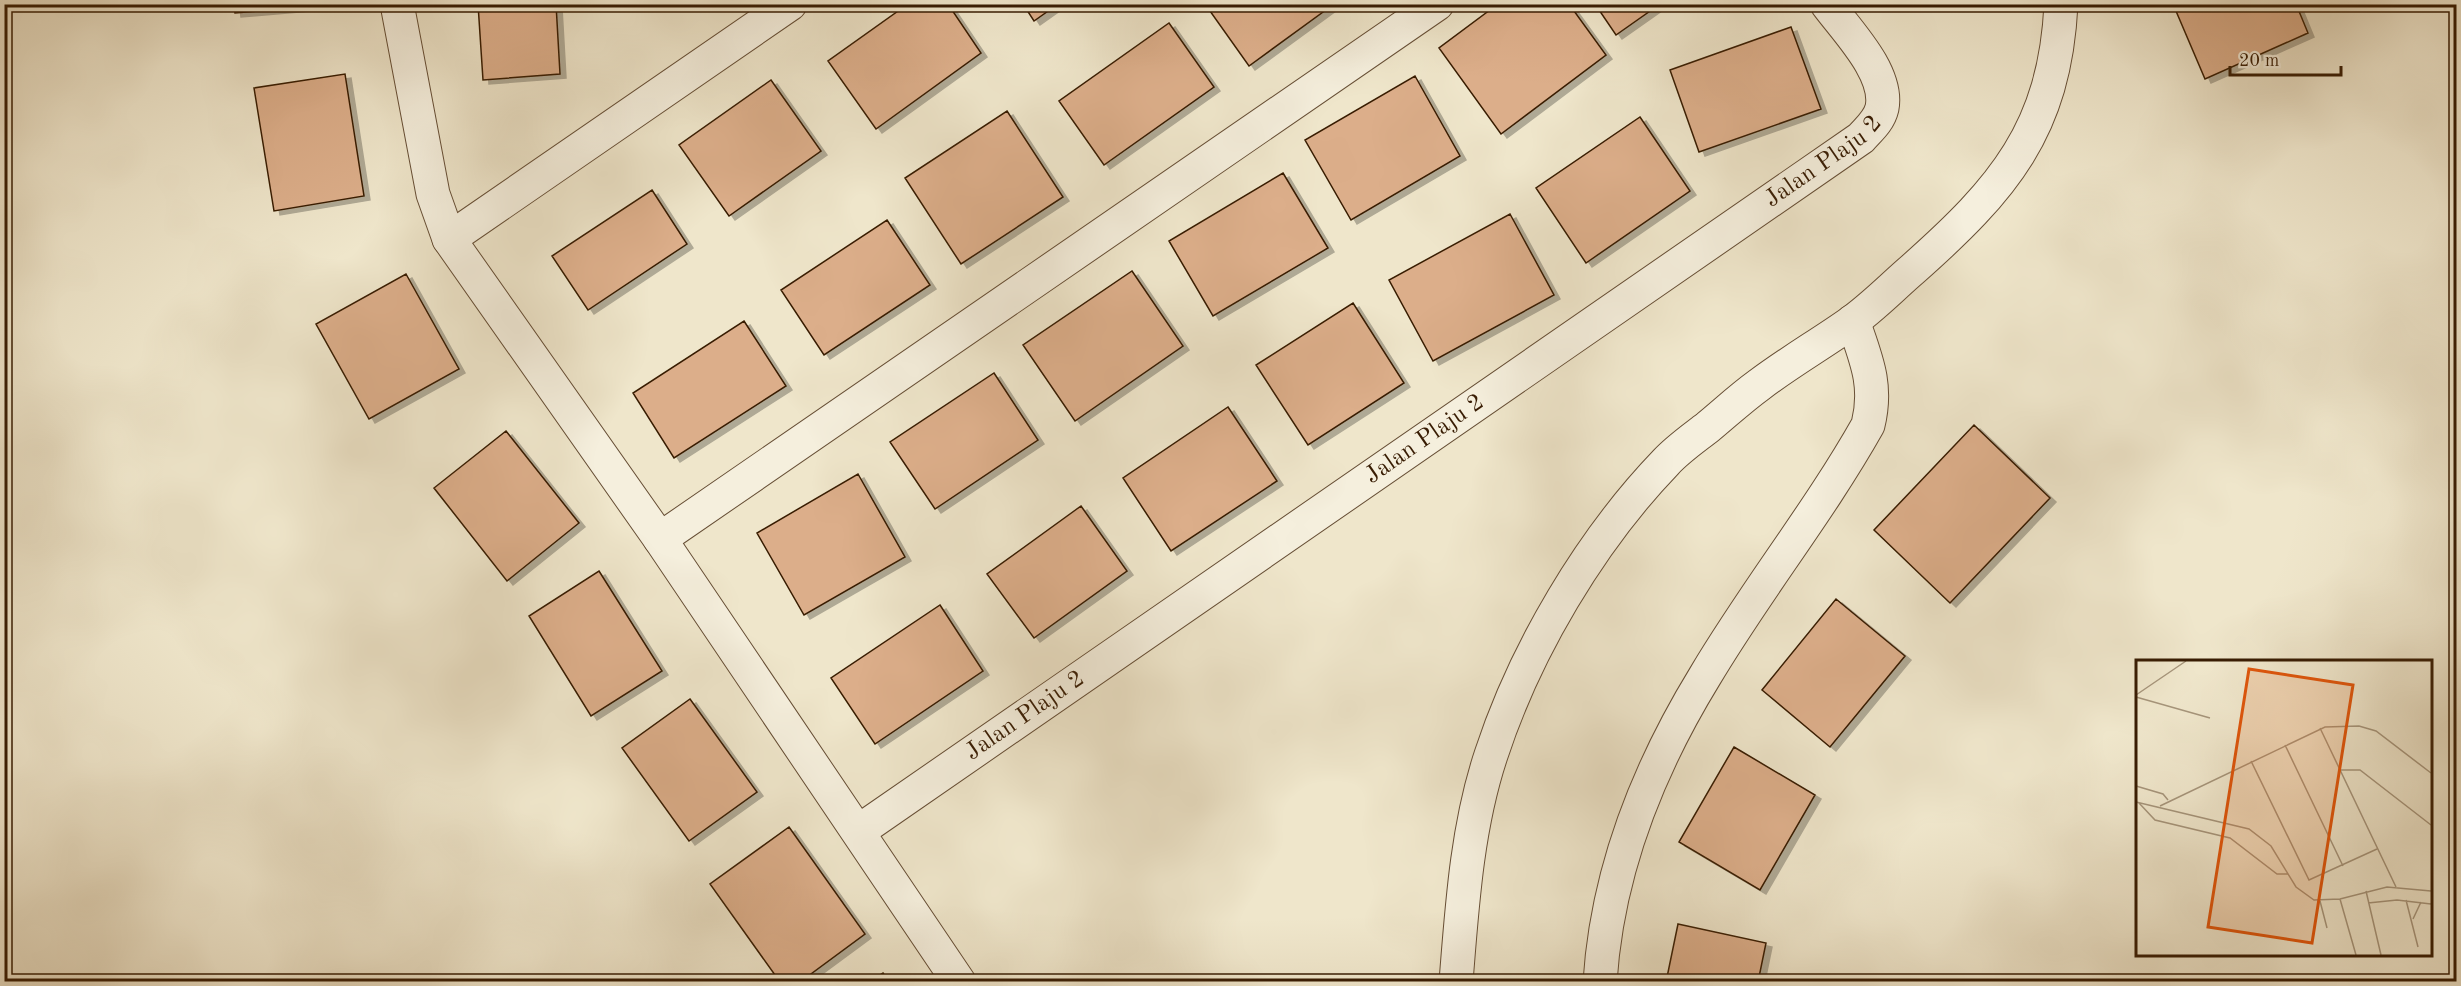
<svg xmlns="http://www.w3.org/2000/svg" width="2461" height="986" font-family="'Old Standard TT',serif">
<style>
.building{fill:#dcae8a;stroke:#381c03;stroke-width:1.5;filter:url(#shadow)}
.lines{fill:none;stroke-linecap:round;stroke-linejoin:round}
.minor-casing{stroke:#664e35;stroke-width:35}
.minor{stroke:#f5efdd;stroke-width:33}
.labels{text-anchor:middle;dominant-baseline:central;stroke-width:6;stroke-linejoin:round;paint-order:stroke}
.street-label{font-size:24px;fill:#381c03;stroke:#f5efdd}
.inset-road{fill:none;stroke:#a6957b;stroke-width:1.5}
.view{fill:#df560c;fill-opacity:0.15;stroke:#df560c;stroke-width:3}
.inset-edge{fill:none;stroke:#381c03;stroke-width:3}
</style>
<defs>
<filter id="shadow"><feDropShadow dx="6" dy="4" stdDeviation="0" flood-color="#0004"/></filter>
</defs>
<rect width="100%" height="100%" fill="#efe6cb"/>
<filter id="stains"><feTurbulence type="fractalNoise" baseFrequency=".00333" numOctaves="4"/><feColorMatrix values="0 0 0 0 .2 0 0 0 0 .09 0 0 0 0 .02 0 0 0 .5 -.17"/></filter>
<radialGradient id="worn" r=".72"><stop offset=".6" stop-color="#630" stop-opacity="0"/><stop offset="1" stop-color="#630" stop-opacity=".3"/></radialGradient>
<path class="building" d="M234,4H327V5L235,13Z
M478,4H556L560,74L483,80Z
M908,4H948L981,53L876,129L828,61Z
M1023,4H1058L1034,21Z
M1205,4H1334L1249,66Z
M1498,4H1569L1606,55L1501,134L1439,48Z
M1595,4H1660L1616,35Z
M2173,4H2296L2308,33L2205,79Z
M1169,23L1214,87L1104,165L1059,101Z
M1791,27L1821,109L1699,152L1670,70Z
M345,74L364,196L274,211L254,88Z
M1415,76L1460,156L1351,220L1305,140Z
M771,80L821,151L729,216L679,145Z
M1007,111L1063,197L961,264L905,178Z
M1640,117L1690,191L1586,263L1536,188Z
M1283,173L1328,248L1213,316L1169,241Z
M652,190L687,244L588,310L552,256Z
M1510,214L1554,295L1433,361L1389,280Z
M887,220L930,285L824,355L781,290Z
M1132,271L1183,346L1075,421L1023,345Z
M406,274L459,369L369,419L316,324Z
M1353,303L1404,383L1308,445L1256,365Z
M744,321L786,386L674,458L633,393Z
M994,373L1038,440L935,509L890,442Z
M1228,407L1277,481L1171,551L1123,478Z
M1974,425L2050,498L1950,603L1874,530Z
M506,431L579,523L507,581L434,488Z
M858,474L905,557L804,615L757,533Z
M1081,506L1127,571L1034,638L987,574Z
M599,571L662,671L591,716L529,616Z
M1836,599L1905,656L1830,747L1762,690Z
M940,605L983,671L875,744L831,678Z
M690,699L757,792L689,841L622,748Z
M1734,747L1815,795L1760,890L1679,842Z
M789,827L865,934L800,982H780L710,884Z
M1678,924L1766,943L1758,982H1666Z
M883,973L889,982H869Z"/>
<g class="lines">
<g class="minor-casing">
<g id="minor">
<path d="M397,4L433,194L449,239L660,539L959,982"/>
<path d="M449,239L790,4"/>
<path d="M660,539L1437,4"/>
<path id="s1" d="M859,831L1861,138C1869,129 1879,121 1882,108C1889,73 1847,31 1827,4"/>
<path d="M1456,982C1462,906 1467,827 1491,755C1525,651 1590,541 1666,462C1678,449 1694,438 1708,427C1725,413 1741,398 1759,385C1788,363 1819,345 1849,324C1872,308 1892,287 1913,269C2003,189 2055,130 2061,4"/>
<path d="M1600,982C1607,872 1648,769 1705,676C1756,590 1819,512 1868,425C1878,385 1866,359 1853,321"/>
</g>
</g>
<use href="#minor" class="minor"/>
</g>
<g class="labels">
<g class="street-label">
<text stroke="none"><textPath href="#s1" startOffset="1174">Jalan Plaju 2</textPath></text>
<text stroke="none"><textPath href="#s1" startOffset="688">Jalan Plaju 2</textPath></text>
<text stroke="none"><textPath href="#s1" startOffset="202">Jalan Plaju 2</textPath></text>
</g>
</g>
<g transform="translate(2136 660)">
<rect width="296" height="296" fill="#efe6cb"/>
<path class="inset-road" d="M0,35L50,1M0,37L74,58M184,68L260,227M149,85L207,206M115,101L173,220L241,189M204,110H224L295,165M0,126L27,134L32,140M0,142L113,169L135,186L160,227L178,240L204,239L251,227L295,231M3,143L19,160L94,178L141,214H152M24,146L189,67L223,66L240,71L295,113M230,231L245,295M204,239L220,295M270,240L282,287M184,241L191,268M232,243L261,240L295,244M277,259L285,242"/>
<path class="view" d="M113,9L217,25L176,283L72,267Z"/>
<rect width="296" height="296" class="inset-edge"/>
</g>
<rect width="2461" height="986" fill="none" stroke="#efe6cb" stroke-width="24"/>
<rect x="6" y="6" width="2449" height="974" fill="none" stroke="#381c03" stroke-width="3"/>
<rect x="12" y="12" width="2437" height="962" fill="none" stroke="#381c03" stroke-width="1.5"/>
<path d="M2230 66v9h111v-9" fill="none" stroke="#381c03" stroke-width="3"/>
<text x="2239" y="66" font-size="18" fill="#381c03" stroke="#f5efdd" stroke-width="4.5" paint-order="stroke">20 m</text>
<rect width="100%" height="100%" filter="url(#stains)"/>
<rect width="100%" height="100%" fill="url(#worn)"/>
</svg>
